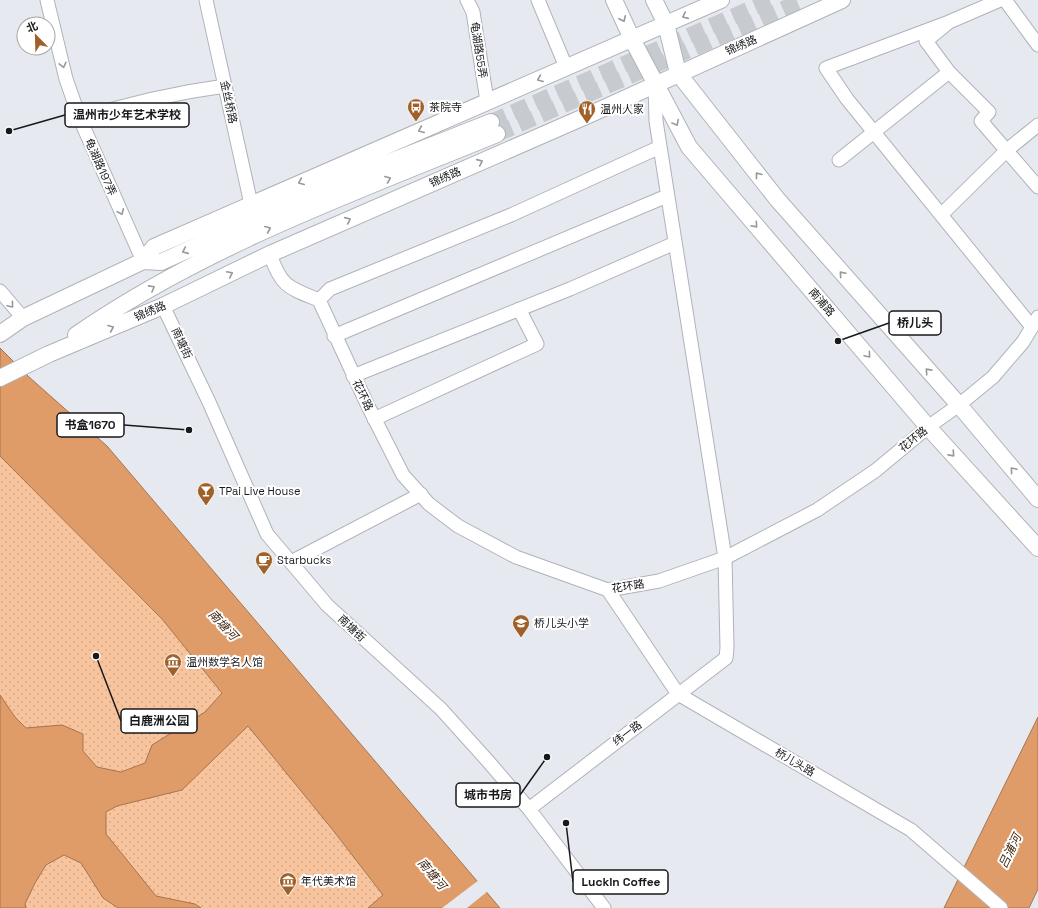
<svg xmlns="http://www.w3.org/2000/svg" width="1038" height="908" font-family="'Space Grotesk','Noto Sans SC',sans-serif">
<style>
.park{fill:url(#park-dots)}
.water{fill:#e09c68;stroke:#a47551}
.pier{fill:#e6e9ef}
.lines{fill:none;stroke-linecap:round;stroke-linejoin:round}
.major-tunnel{stroke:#c7cacf;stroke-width:16;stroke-dasharray:16 8;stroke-linecap:butt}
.minor-casing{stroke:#afb3b9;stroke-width:15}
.major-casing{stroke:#afb3b9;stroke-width:18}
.minor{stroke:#fff;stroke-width:13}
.major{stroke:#fff;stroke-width:16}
.oneway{stroke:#979899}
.labels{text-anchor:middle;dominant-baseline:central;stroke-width:4;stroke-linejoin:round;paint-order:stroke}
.street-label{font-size:11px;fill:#18191c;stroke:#fff}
.poi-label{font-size:11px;fill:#18191c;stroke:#fff;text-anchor:start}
.water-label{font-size:12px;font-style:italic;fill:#432710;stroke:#fff}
.leader{fill:none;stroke:#18191c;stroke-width:1.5}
.callout-dot{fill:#18191c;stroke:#fff;stroke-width:1.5}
.callout{fill:#fff;stroke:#18191c;stroke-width:1.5}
.callout-label{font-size:12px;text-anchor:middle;font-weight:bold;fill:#18191c}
</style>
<defs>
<pattern id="park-dots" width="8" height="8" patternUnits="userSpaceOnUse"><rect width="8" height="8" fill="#f8c49e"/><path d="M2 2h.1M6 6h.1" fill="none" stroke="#d4a888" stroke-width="1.8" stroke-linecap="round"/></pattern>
</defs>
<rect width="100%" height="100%" fill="#e6e9ef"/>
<path class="park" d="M0,456L162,619L332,829L393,908H0Z"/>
<path class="water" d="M0,348L29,377L107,446L500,908H368L383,895L332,829L248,726L182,790L117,806L106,812V834L156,896L195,904L201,908H118L103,898L81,863L64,855L46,865L35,883L25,904L26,908H0V695L15,717L26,728L62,725L83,734V751L97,767L121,772L145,763L152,745L205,712L222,693L162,619L0,456Z
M1038,717V889L1029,908H944Z"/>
<path class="pier" d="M479,880L488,891L467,908H442Z"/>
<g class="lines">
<path class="major-tunnel" d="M491,122L771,0
M497,134L804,0"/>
<g class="minor-casing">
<path id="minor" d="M47,0L66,79L80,119L143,261
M206,0L251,204
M467,0L473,12L487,101
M538,0L566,67
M1005,0L1038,45
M949,22L826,68L847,99L1032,327
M949,72L989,112L981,121L1038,187
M80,119C130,103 173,93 225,86
M839,160L949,72L926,41L949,22L1000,0
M941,215L1007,150L1038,125
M270,254C281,287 289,288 319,300L367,404L403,475L429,504L458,526L516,557L608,590L659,581L725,558L817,510L875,471L928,427L959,405L993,377L1023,342L1038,317
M0,291L23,318
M319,300L330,289L511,215L660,147
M163,306L209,402L267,534L327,605L441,709L487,760L529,809L604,908
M334,336L667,196
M353,376L570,289L675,243
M374,419L537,344L519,309
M291,562L421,494
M608,590L678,694L911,830L1001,908
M529,809L726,658L727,648L725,558L656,121L655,84"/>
</g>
<g class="major-casing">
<path id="major" d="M614,0L632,39L689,147L928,427L1038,548
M654,0L666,24L678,73L777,199L959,405L1038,499
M143,261L161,262L329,186L491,122
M0,334L23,318L143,261L154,247L721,0
M76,335C205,246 353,193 497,134
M0,378L49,354L163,306L270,254L593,113L842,0"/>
</g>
<use href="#minor" class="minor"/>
<use href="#major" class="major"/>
</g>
<defs><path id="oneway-chevron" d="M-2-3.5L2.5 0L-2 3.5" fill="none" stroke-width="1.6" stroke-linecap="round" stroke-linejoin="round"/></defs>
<g class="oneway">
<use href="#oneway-chevron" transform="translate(685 16) rotate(156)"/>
<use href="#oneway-chevron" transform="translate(623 19) rotate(65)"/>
<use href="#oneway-chevron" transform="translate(63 65) rotate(76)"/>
<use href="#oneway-chevron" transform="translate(540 79) rotate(157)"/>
<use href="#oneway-chevron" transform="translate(676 123) rotate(62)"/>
<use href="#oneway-chevron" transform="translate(421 130) rotate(157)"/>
<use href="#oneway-chevron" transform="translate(480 162) rotate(-24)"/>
<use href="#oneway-chevron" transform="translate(758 175) rotate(-128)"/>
<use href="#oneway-chevron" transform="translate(388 179) rotate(-22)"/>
<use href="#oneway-chevron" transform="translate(301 182) rotate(157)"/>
<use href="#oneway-chevron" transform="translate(121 212) rotate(66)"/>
<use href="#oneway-chevron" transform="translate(348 220) rotate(-24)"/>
<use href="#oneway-chevron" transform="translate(755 225) rotate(49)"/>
<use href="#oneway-chevron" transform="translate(268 229) rotate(-23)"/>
<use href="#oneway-chevron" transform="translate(185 251) rotate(156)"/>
<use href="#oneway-chevron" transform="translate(230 274) rotate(-26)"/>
<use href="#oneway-chevron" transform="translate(842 274) rotate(-131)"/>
<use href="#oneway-chevron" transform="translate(152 288) rotate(-29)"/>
<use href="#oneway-chevron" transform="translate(11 305) rotate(50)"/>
<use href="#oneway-chevron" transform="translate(111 328) rotate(-23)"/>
<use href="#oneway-chevron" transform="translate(868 355) rotate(50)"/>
<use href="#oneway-chevron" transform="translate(928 371) rotate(-132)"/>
<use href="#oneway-chevron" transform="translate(952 454) rotate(48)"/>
<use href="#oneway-chevron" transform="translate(1013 470) rotate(-130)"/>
</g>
<defs>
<g id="bus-pin" transform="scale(0.9)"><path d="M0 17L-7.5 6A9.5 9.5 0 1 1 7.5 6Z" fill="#a06029" stroke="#fff"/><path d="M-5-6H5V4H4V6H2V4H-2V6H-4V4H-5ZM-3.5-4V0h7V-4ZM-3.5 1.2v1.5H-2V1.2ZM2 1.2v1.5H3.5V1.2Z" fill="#fff"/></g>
<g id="restaurant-pin" transform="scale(0.9)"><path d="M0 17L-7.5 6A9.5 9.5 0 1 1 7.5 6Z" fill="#a06029" stroke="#fff"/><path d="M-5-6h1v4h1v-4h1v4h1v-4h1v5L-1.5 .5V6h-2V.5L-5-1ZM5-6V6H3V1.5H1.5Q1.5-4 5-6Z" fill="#fff"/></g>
<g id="bar-pin" transform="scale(0.9)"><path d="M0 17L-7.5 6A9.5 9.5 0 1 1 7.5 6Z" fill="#a06029" stroke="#fff"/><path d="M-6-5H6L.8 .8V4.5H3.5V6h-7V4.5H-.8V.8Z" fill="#fff"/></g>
<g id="cafe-pin" transform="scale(0.9)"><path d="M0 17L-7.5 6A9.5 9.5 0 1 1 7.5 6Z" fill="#a06029" stroke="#fff"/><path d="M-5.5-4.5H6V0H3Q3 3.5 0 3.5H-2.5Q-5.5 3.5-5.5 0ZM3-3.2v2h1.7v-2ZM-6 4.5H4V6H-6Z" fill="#fff"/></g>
<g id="school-pin" transform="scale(0.9)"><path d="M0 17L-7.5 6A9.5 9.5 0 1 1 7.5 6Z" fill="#a06029" stroke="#fff"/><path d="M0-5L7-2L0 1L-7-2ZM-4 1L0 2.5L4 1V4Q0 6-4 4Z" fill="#fff"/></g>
<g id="museum-pin" transform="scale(0.9)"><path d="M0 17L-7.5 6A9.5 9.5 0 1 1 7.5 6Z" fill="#a06029" stroke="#fff"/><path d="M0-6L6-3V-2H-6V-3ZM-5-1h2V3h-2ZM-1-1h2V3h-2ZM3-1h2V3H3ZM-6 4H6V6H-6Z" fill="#fff"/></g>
</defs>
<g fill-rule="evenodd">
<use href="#bus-pin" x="416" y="107"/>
<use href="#restaurant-pin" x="587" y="109"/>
<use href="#bar-pin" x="206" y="491"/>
<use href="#cafe-pin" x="264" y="560"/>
<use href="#school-pin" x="521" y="623"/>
<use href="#museum-pin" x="173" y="662"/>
<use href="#museum-pin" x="288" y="881"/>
</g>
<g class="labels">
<g class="street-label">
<text transform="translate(741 45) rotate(-24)">锦绣路</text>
<text transform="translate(479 50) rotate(81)">龟湖路55弄</text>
<text transform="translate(229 102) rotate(78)">金丝桥路</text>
<text transform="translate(101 167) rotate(66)">龟湖路197弄</text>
<text transform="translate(445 177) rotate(-24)">锦绣路</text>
<text transform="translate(822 302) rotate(49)">南浦路</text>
<text transform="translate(150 311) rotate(-23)">锦绣路</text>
<text transform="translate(182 343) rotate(65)">南塘街</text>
<text transform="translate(363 395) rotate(64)">花环路</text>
<text transform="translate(913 439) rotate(-39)">花环路</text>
<text transform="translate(628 586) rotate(-9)">花环路</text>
<text transform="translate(352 628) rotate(43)">南塘街</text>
<text transform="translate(627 733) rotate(-37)">纬一路</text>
<text transform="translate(795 762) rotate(30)">桥儿头路</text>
</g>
<g class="poi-label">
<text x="429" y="107">茶院寺</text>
<text x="600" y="109">温州人家</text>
<text x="219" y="491">TPai Live House</text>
<text x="277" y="560">Starbucks</text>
<text x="534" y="623">桥儿头小学</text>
<text x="186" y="662">温州数学名人馆</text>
<text x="301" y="881">年代美术馆</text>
</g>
<g class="water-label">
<text transform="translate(223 625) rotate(47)">南塘河</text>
<text transform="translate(1010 851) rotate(-64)">吕浦河</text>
<text transform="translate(432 874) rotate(50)">南塘河</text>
</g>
</g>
<path class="leader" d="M9 131L65 115M838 341L889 323M189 430L124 425M96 656L121 721M547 757L520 795M566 823L573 882"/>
<g class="callout-dot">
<circle cx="9" cy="131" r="4"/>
<circle cx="838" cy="341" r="4"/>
<circle cx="189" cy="430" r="4"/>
<circle cx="96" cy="656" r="4"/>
<circle cx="547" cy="757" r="4"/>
<circle cx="566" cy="823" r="4"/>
</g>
<g class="callout">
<rect x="65" y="103" width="124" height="24" rx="4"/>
<rect x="889" y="311" width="52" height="24" rx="4"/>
<rect x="57" y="413" width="67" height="24" rx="4"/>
<rect x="121" y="709" width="76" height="24" rx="4"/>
<rect x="456" y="783" width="64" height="24" rx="4"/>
<rect x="573" y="870" width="95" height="24" rx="4"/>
</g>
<g class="callout-label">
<text x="127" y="119">温州市少年艺术学校</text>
<text x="915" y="327">桥儿头</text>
<text x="90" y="429">书盒1670</text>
<text x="159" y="725">白鹿洲公园</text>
<text x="488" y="799">城市书房</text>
<text x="621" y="886">Luckin Coffee</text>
</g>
<g transform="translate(36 36) rotate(337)"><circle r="19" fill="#ffffff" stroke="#a3a3a4"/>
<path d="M0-3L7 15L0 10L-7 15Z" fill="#a06029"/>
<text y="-6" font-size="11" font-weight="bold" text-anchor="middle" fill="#18191c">北</text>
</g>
</svg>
